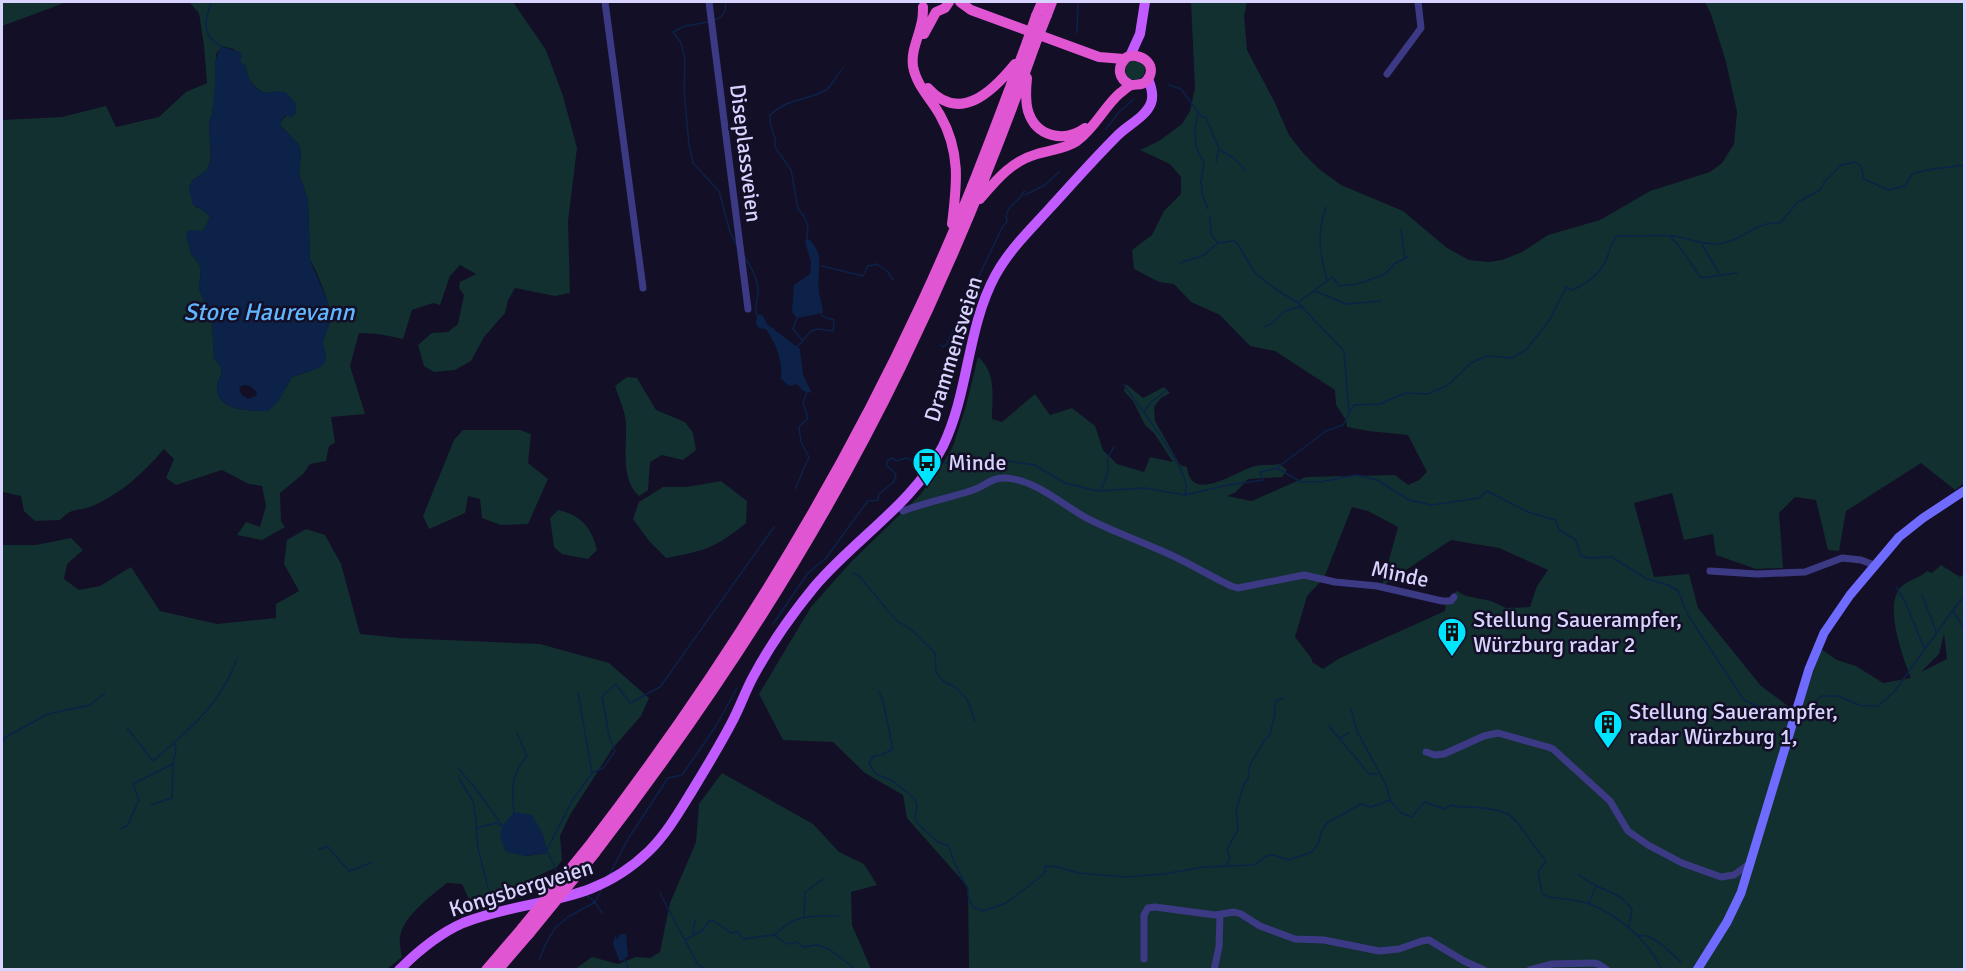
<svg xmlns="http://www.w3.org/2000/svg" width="1966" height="971" font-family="Signika,sans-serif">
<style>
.green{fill:#12302f;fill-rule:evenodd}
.water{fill:#0c2248;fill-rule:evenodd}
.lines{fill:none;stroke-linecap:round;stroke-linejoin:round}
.stream{stroke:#0c2248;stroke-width:1.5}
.minor{stroke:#3d3a85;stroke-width:7}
.secondary{stroke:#6f6bff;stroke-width:9}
.primary{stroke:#c25bff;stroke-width:10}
.trunk{stroke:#e055d1;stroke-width:10}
.trunk-bridge{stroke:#e055d1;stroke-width:10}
.labels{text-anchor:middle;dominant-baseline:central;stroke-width:5;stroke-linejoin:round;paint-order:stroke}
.street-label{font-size:22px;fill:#d9d4ff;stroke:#130f26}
.poi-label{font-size:22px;fill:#d9d4ff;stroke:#130f26;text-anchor:start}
.water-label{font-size:24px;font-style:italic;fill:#62b6ff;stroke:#130f26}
</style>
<rect width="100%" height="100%" fill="#130f26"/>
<path class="green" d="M2,2H67L2,26Z
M189,2H513L546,50L563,96L577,148L568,221L570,293L555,296L515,288L508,300L505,313L484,337L471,361L455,370L434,372L424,366L418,345L432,333L448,332L458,324L464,295L459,288L460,282L476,274L460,265L450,276L440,305L433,303L412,310L403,339L379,334L359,333L350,366L365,414L331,417L335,443L329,446L326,461L310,464L303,474L280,493L281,521L285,527L262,540L237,535L246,522L260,527L266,506L262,486L249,484L222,470L176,485L166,478L174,459L164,449C143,473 120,495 90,507C75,512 73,507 60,520L35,521L24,511L21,496L3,492L2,496V120L62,117L106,106L116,127L159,117L186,92L207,83L204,46L199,13ZM222,46L234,49L240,63L246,67C247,80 254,87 265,93C278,91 287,92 295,103L296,112C289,115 280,117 281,126L299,145L301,154L299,173L308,200L310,260C316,269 332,308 331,318C330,326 324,333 323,341C323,347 326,353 325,359L311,371L292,377L278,401L268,411C251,411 215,412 217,385C218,380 221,376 222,371L219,364L214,358L212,322L199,288L201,267L191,253L186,234L203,231L210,217L203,210L194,206L189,188L193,180L207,170L211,159L209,123L212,115L216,84V54Z
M1191,2H1247L1244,16L1247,50L1275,103L1289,135L1303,153L1319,169L1341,185L1403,211L1447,248L1469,260L1489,262L1502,260L1522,252L1548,235L1600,220L1650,191L1710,172L1722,163L1734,144L1737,112L1726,62L1711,14L1705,2H1964V483L1955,490L1921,463L1846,511L1839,551L1828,550L1816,500L1795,497L1779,513L1783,568L1756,569L1716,555L1713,534L1684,540L1672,493L1634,503L1654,577L1689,574L1698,608L1761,686L1799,714L1821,649L1837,660L1856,666L1883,683L1911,678C1903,657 1884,607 1900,588C1908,579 1919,579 1927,571L1932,573L1941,565L1960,577L1964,574V969H969L968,887L907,818L903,795L865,773L833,742L783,740L759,694L811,607L850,563L921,494L942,465L953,446L966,406L978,357C997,373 992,397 992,419L1002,422L1035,394L1050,415L1072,408L1095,426L1103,450L1117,464L1144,472L1150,457L1173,462L1154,433L1145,425L1133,401L1124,391L1126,384L1143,398L1164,387L1170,393L1161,398L1154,407L1155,421L1180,465L1187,467C1191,505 1236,471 1255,466C1262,464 1271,466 1279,464L1287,470L1282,477L1248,479L1236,492L1227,496L1252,501L1306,477L1395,475L1408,485L1419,480L1427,472L1408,435L1368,431L1347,427L1346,420L1336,405L1335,390L1275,351L1250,346L1220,315L1191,302L1174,284L1159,282L1134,269L1132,250L1152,235L1164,211L1181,194V177L1170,164L1140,150L1159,141L1182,124L1190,111L1195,88ZM1352,507L1368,511L1398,527L1382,586L1451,540L1499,548L1548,570L1537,586L1530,607L1506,608L1491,601L1466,596L1457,591L1446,600L1445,611L1340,658L1323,669L1312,662V659L1295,637L1307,596L1324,578ZM1944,634L1947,659L1921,672L1939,654Z
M1125 70a10 10 0 1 1 20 0a10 10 0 1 1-20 0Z
M627,377L637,378L656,410L685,422L693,433L696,450L683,460L662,455L650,462L648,490L639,496C620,479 627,446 626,423C625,411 619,398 615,386Z
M463,430H520L531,434L528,463L548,479L528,524L501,525L482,518L480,499L468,496L465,513L429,529L423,516L454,440Z
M721,481L747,501L746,523C715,548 705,551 666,558L649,541L633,519L639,502L663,487H687Z
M558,510C581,515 592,528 597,550L588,559L562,554L554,547L550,518Z
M306,529L325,535L341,564L360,634L399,638L540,644L609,663L649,698L641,716L612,749L570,815L560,836L562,860L557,867L533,878L550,877L519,896L491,907L471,904L462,884L447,883C432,895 402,917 400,938C399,944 401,951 402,957L387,969H2V545H36L71,538L83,550L67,564L64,579L79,590L100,586L131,567L160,611L217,624L276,618V604L299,591L284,564L287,540ZM542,832L547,853L525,856Z
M722,773L813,824L839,852L864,864L877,885L851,892L852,925L871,969H575L592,957L618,964L636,957L650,958L660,952L670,903L696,842L699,804Z"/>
<path class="water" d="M221,46L240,52L242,56L240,63L245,64C247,78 252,87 265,93L276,91L285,92L296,103V112L293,117L285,116L281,120V126L299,145L301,154L299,173L308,200L310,260L328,302L331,319L323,342L326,354L325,363L319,368L292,377L278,402L268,411C251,411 215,412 217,385C218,380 221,377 222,371L219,364L214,358L212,322L199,288L201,267L191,253L186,234L189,230L203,231L210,217L203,210L193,205L189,188L193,180L207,170L211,159L209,123L212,115L215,84V61ZM245,385L250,386L257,392L256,396L248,399L242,395L239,389L241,386Z
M807,238C827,253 816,272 819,293C820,300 823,305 823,313L797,318L792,312L794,285L810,274L811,262L805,242Z
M759,314L763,316L767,324L800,349L803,375L812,393L803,391L797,384L789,386L781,379C783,361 776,344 766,329L759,328L756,324L757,316Z
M514,812L532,815L542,832L548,853L525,856L506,852C496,830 499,830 514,812Z
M616,934L617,940L621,934H626L628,956L620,962L613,944Z"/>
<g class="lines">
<path class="stream" d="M211,2C205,21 200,34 221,46
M713,20C723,18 727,11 725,2
M708,22L685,26L673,32L681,43L685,60L684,90L689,145L693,163L719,191L730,232L737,246
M1077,33L1078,2
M1169,85L1181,89L1201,116L1206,118L1219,149L1216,162
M1198,113L1195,128L1196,147L1204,163L1201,182L1203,197L1208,209
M1106,129L1119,112L1134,99
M1220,150L1235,159L1245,170
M1025,195L1045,185L1059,172
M1210,216L1211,235L1218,243L1233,241L1237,243L1255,273L1274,288L1298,303L1344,351L1349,412
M1401,230L1405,258
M1670,236L1679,246L1701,278L1737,273
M807,238L808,226L804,216L798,209L791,170L775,147V138L770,123V115C790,97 807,101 826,90C833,85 837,73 844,68
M1701,243L1719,273
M745,257C751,267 758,279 758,291C758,300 754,306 757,316
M1180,263L1204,255L1218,243
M822,266L863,276L868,266L877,264L888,272L893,280
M1327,281L1332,277L1340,286L1357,284L1381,276L1386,273L1394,264L1408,257
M1315,291L1346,304L1381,301
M1299,302L1327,281C1320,251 1316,237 1326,207
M797,318L793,329L803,341
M1264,327L1271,324L1285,311L1302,306
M941,345L943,347L946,345L965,307L977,289L979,276L1003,226L1007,222C1003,205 1020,203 1024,191
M797,347L811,331L818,329L833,331L834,320L824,317L821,314
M1124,385C1138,405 1184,464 1186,485C1187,486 1185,494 1185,495
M1144,412L1151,402L1167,390
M945,463L959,461L970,470L994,459L1035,465L1065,483L1098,491L1144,488L1185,495L1228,485L1263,480L1260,472L1277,468L1301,482H1320L1357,475L1377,480L1409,500L1432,505L1479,498L1487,491L1528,512L1555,520L1559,530L1576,540L1581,556L1588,558L1612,557L1645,578L1668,585L1678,591L1688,615L1744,700L1776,714L1790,718
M1278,467L1326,431L1343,425L1354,405L1380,404L1405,393L1428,394L1448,385L1471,363L1486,356L1512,358L1527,349L1549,321L1566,287L1572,290C1583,286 1601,273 1605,262C1610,253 1609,244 1617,236C1636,237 1655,234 1673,236C1688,238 1704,245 1719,244C1741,242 1757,220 1780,223L1798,202L1820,190L1825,181L1841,165L1855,162L1861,166L1864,179L1888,190L1905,186L1912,174L1927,170L1964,165
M795,489L809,457L801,442L799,427L808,418L803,403L807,392
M1101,490L1108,472V457L1114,447
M853,573L859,576L895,619L913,631L935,653L936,672L943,681L955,687L967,699L975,721
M1896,587L1905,601L1924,648
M1922,595L1936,631
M1953,611L1964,628
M773,624L808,573L826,558L864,506L868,501L878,500L879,494L894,482L896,474L886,465L888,460L893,458L896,461L906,458L915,461L918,458H926
M578,692L592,773
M879,692L883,701L893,749L881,755L874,756L869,763L876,774L893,781L915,799L917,805L915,817L918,824L938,842L949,846L954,862L968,890V896L971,903L973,907L983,911L1006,903L1043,875L1045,872V866L1058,867L1078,873L1126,877L1164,874L1204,867L1255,865L1266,856L1273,855L1289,860L1312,852L1318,844L1322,830L1327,823L1361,804L1371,807L1390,800
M1812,706L1821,696H1838L1862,706H1878L1894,692L1953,610L1964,597
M1351,709L1357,731L1386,785L1390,800L1401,813L1412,817L1424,802L1444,809L1451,805C1460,809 1465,806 1474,807C1483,808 1498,809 1506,813C1524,823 1530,846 1545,859L1546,861L1538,872L1542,893L1548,897C1561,899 1577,899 1590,904C1619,916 1649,941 1662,970
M1329,726L1369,774H1378
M127,728L153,761C187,732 223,702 237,658
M1340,738L1349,733
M2,750L4,738L48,714L90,705L105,693
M458,768L476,789L501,824
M459,778L473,801L477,828L496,823L503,826
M151,805L172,798L173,764
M514,812C512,788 510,776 527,756L517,733
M476,828L478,848L488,888
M120,829L127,826L139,800L133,784L173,764L176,750L175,744
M319,849L328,847L349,871L371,863
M547,850L572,801L592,773L603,768L615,751L609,736L602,696L616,684L630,703L660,687L774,527
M548,853L556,870L561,875
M1226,865L1230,858L1227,850L1238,829L1236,811L1244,784L1248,779L1250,765L1262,744L1270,734L1275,715V704L1277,700L1284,698
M610,874L628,839L668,778L682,775L716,726L737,688
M1578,874C1583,878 1589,882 1595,885C1610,893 1622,894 1632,910L1629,926
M660,893L698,965L707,970
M586,895L595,902L602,913
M1589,903L1596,886
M804,916L805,892L824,879
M693,934L695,920
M774,935C798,913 809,916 839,916
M1638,936C1653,932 1670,953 1681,962
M685,940L703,930L709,921H714L731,933L738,932L743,939L774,935L787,944L797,942L803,947L817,945L829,949L857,970
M623,957L629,970
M539,960L547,941L556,927L568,917L595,902L602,889"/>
<path class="minor" d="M605,2L643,288
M709,2L748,309
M1387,74L1421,28L1418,2
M898,504L903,511C926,502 950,498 973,490C985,486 992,477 1006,478C1035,480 1059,502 1083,516C1108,530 1136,539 1162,551C1186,561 1208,575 1231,586L1238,588L1304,575L1335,582L1377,586L1442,601H1451L1454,597
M1710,571L1757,574L1805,572L1842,558L1861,560L1874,565
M1426,752L1435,755L1444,754L1484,736L1498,733L1548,747L1553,749L1610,801L1628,831L1648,845L1682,863L1721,877L1734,875L1749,864
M1144,959V915L1148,908L1155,907L1215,915L1234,912L1241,914L1260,926L1295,939L1324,940L1379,951L1399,949L1422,941L1429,940L1464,961L1484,970
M1214,970L1219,947L1220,915
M1530,970L1552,964L1593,963L1598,964L1607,970"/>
<path class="secondary" d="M1697,970L1727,922L1741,893L1809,669L1824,633L1850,595L1899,537L1923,518L1964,491"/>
<path class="primary" d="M1130,56L1140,34L1145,2
M399,970C418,951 438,934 463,923C532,896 590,908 649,851C667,833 679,812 692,791C706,768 720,745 732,722C740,707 745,692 753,677C770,645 792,614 815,586C856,538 914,503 943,446C969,392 967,328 995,276C1009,250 1030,230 1049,209C1071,185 1093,160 1116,137C1126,126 1146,117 1151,103C1154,95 1151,86 1148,79"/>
<path class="trunk" d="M960,2L971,10L1099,57L1124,59
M923,7C923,13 923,19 921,25C918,39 911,51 913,66C916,85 931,99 940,115C961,152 957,184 952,224
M1047,15L1052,2
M1036,16L1042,2
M924,34L936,12L945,8L949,2
M1027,78C1026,88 1025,100 1028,111C1036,137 1064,143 1085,128
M928,88C960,124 993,91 1015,64
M980,199C997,179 1012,161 1037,154C1050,150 1065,149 1077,141C1095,128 1104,107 1120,93C1123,91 1128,86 1132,85C1138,84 1143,86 1148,79C1158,64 1140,52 1127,57C1116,67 1118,79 1131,85
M588,847C718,678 831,498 921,304C961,219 994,131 1027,42
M595,853C712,701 817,540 901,367C952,262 996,155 1035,45
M486,970L522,928
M498,970L529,934"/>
<path class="trunk-bridge" d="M1027,42L1036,16
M1035,45L1047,15
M522,928L588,847
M529,934L595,853"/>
</g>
<defs>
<g id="bus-pin" transform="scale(1.5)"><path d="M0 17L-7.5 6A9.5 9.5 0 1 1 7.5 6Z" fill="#00e5ff" stroke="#130f26"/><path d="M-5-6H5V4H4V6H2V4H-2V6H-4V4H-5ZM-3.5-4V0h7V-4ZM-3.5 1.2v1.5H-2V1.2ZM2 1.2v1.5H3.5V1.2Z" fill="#111"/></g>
<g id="building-pin" transform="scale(1.5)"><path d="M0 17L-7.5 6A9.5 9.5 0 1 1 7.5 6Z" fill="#00e5ff" stroke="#130f26"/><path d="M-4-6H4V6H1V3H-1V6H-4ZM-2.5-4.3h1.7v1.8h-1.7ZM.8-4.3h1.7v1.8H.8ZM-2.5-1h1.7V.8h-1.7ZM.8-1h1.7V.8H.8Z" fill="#111"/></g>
</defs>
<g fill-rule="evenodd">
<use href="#bus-pin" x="927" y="462"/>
<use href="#building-pin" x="1452" y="632"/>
<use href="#building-pin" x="1608" y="724"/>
</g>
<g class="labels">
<g class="street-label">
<text transform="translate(746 153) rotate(83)">Diseplassveien</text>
<text transform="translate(953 349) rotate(-73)">Drammensveien</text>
<text transform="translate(1400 574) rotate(12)">Minde</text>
<text transform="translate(521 888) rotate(-17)">Kongsbergveien</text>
</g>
<g class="poi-label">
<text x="948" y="462">Minde</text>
<text x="1473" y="619">Stellung Sauerampfer,<tspan x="1473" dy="25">Würzburg radar 2</tspan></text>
<text x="1629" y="711">Stellung Sauerampfer,<tspan x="1629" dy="25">radar Würzburg 1,</tspan></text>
</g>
<g class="water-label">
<text x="269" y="312">Store Haurevann</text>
</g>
</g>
<rect width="1966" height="971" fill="none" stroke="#d9d4ff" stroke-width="6"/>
</svg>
